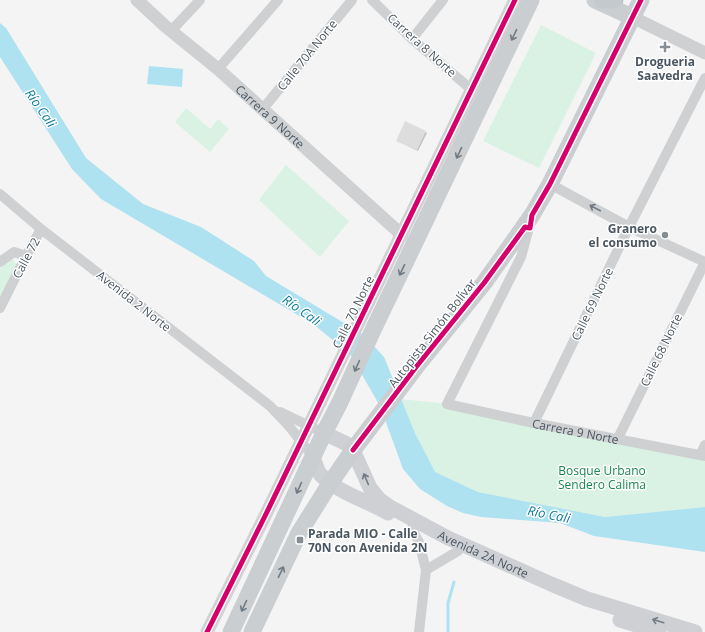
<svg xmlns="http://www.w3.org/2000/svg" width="705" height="632" font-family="'Open Sans',sans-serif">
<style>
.green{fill:#d9f2e3}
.water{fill:#aee2f0}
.shadow{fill:#0003}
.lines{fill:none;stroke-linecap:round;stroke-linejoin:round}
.stream{stroke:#aee2f0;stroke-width:3}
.building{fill:#ddddde}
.trunk-casing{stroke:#b9bec3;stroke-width:19}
.minor{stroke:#ced0d2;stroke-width:10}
.tertiary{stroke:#ced0d2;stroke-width:13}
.secondary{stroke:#ced0d4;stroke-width:15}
.primary{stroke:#caced1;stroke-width:17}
.trunk{stroke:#c4c9cd;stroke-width:17}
.cycleway-casing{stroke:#fff;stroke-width:8}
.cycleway{stroke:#d6006c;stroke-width:5}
.oneway{stroke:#707a83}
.oneway2{stroke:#727b83}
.oneway3{stroke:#727b84}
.poi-dot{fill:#868d94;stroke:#fff;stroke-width:1.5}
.labels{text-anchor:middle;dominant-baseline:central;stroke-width:3;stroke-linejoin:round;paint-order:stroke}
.street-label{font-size:12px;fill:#4a5661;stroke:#fff}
.poi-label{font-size:12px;font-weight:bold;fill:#4a5661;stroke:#fff}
.park-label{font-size:12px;fill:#17864f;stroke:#fff}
.water-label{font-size:13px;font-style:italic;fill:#0c7c9b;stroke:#fff}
</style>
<rect width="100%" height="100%" fill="#f4f4f4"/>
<path class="green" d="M541,25L596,53L539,168L483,141Z
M186,108L210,129L218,119L229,129L210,152L175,122Z
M286,165L349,221L320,257L259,200Z
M12,259L17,265L0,299V268Z
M401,399L447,404L705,456V507L605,517L478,492L434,472L415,433Z"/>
<path class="water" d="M0,23L6,28L86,158L143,204L201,227L254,261L266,276L364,335L384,357L415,433L435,472L478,492L605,517L705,507V552L594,536L560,523L481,517L463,513L447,506L420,489L403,469L380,406L350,354L313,324L101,199L72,169L0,57Z
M149,66L183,69L182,87L147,84Z"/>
<path class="shadow" d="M425,132L427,133L418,151L397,141Z"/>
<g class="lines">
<path class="stream" d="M448,632V603L454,582"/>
</g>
<path class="building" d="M405,121L426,131L417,150L396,141Z"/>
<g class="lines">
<g class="trunk-casing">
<path id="trunk" d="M602,0H614"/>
</g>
<g class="minor">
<path d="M372,0L412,39L472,90"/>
<path d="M171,31L200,0"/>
<path d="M412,39L443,0"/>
<path d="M218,69L278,0"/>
<path d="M262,110L352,0"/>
<path d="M550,184L629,227L705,262"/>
<path d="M0,194L41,229L270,406L289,426L313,457"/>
<path id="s1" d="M530,224L521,257L447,404L534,423L705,456"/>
<path d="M0,262L14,252L26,256"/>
<path d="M0,308L26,256L41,229"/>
<path d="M280,412L324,433"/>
<path d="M534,423L629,227L705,78"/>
<path d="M618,438L705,262"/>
<path d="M700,455L705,445"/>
<path d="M416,521L412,529L419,542L426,570L419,632"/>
<path d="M426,570L458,551L461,544"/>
</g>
<g class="tertiary">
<path id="s2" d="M137,0L165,26L218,69L402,235"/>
<path d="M632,17L705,53"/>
<path d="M207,632L265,516L515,0"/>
</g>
<g class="secondary">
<path id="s3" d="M324,433L347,444L353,450L370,488L379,499L390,507L448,538L551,584L587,599L695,632"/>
<path d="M313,457C315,462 317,470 320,474C338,493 366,500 388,513"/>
<path d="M620,620L659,632"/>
</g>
<path class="primary" d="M595,0L632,17
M231,632L324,433L340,402L373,330L531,0
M252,632L299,533L331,482L353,450L416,367L484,283L532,215L550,184L641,0"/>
<use href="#trunk" class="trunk"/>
<g class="cycleway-casing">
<path id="cycleway" d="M353,450L416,367L484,283L525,227L530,228L532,215L550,184L641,0
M207,632L265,516L515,0"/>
</g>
<use href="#cycleway" class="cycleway"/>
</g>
<defs><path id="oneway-shaft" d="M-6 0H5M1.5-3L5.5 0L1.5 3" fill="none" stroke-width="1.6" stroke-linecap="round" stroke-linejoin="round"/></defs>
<g class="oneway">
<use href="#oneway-shaft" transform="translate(514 35) rotate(116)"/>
<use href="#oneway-shaft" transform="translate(459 153) rotate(115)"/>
<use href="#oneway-shaft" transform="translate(402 270) rotate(116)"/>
<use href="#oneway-shaft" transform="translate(357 366) rotate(114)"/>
<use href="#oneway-shaft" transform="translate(299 488) rotate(114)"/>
<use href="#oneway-shaft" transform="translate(281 572) rotate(-64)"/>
<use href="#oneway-shaft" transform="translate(244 606) rotate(115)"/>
</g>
<use class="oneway2" href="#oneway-shaft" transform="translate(595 208) rotate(-152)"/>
<g class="oneway3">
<use href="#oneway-shaft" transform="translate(366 479) rotate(-113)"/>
<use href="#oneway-shaft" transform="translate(658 621) rotate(-163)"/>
</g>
<g class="poi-dot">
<path d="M663 41h4v4h4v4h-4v4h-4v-4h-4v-4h4z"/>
<circle cx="665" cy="235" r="4"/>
<rect x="296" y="536" width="8" height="8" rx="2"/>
</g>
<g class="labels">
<g class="street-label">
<text transform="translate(422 45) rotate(42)">Carrera 8 Norte</text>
<text transform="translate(307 55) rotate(-51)">Calle 70A Norte</text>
<text stroke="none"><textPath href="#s2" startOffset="177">Carrera 9 Norte</textPath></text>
<text transform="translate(26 258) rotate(-62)">Calle 72</text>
<text transform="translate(134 301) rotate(38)">Avenida 2 Norte</text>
<text transform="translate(592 304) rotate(-64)">Calle 69 Norte</text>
<text transform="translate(353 312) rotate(-64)">Calle 70 Norte</text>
<text transform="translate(432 333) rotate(-52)">Autopista Simón Bolívar</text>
<text transform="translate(661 350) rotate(-64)">Calle 68 Norte</text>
<text stroke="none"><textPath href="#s1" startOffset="330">Carrera 9 Norte</textPath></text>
<text stroke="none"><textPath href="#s3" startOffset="208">Avenida 2A Norte</textPath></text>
</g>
<g class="poi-label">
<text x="665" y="61">Drogueria<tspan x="665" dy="14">Saavedra</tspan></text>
<text x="657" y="228" text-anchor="end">Granero<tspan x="657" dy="14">el consumo</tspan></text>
<text x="308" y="533" text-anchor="start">Parada MIO - Calle<tspan x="308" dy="14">70N con Avenida 2N</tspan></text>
</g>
<g class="park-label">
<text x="602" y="470">Bosque Urbano<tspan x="602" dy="14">Sendero Calima</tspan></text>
</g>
<g class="water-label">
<text transform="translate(41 108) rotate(55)">Río Cali</text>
<text transform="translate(302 310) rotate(35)">Río Cali</text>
<text transform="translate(549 514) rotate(11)">Río Cali</text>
</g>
</g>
</svg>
